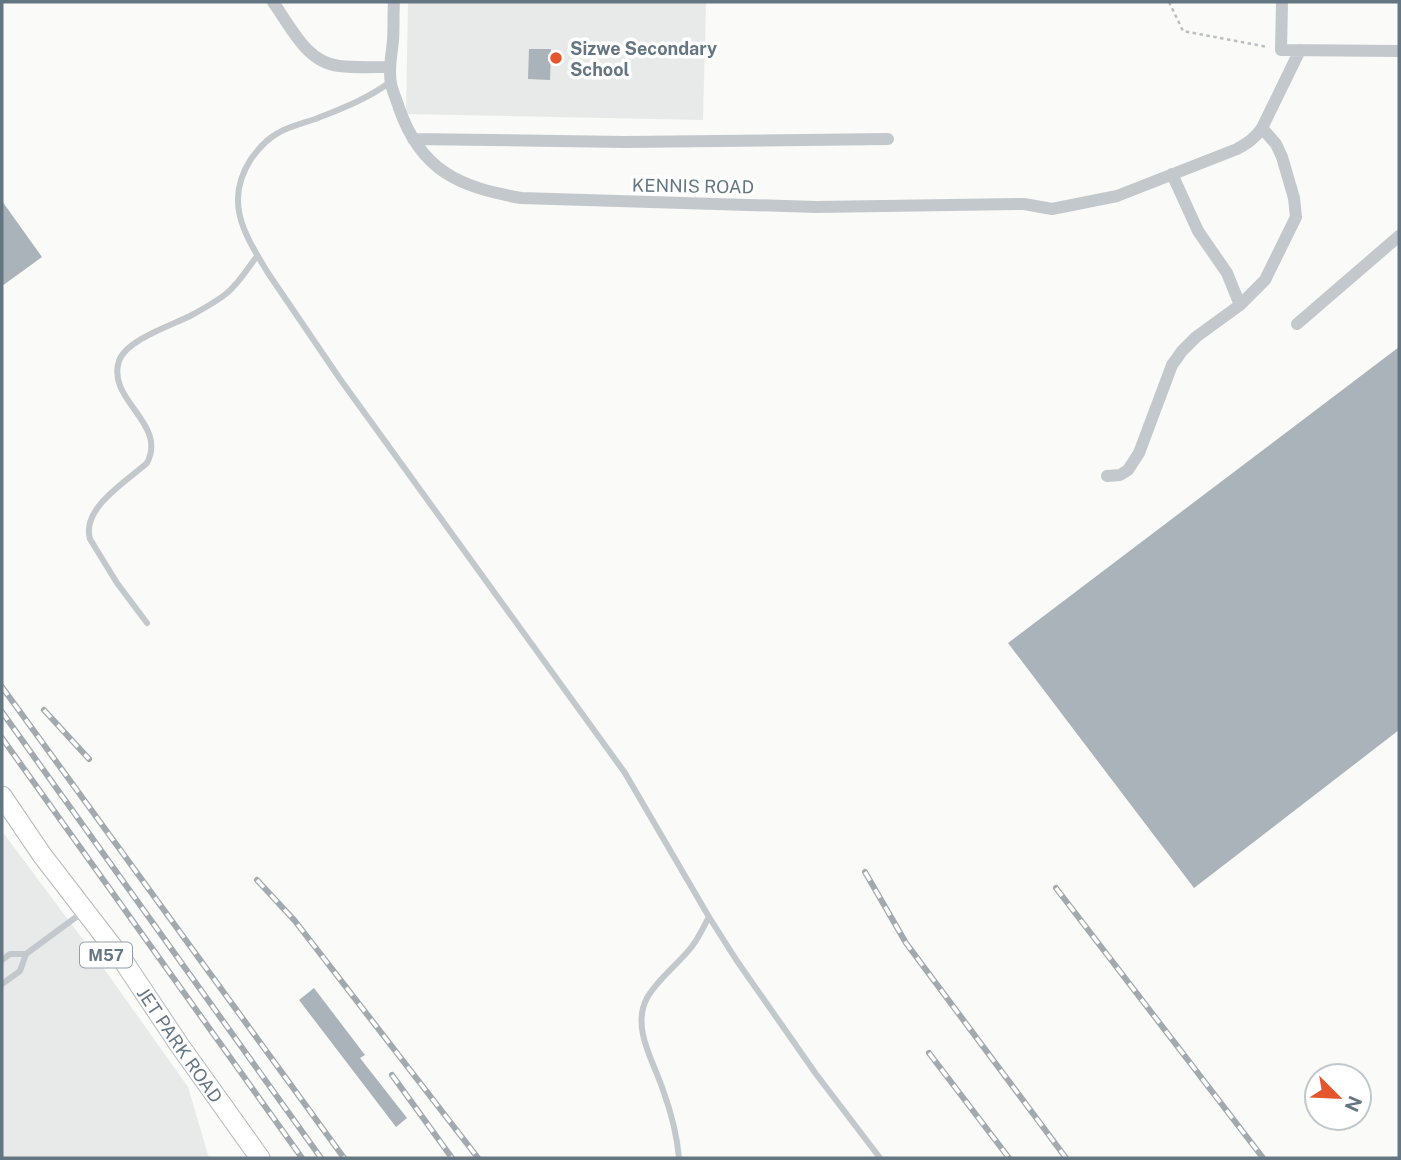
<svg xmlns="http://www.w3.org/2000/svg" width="1401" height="1160" font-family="'Public Sans',sans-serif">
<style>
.built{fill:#e8e9e9}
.building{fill:#aab3b9}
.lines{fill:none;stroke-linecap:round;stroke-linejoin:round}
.primary-casing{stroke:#b5babe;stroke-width:21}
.path{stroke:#bbbfc2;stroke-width:2.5;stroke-dasharray:3.5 3.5;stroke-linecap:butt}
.service{stroke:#c3c8cc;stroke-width:6}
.minor{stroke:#c3c8cc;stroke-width:12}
.primary{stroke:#fff;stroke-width:19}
.rail-casing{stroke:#a2aab0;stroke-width:6}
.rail{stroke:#fff;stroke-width:3.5;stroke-dasharray:10;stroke-linecap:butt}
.poi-dot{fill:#e4572e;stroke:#fff;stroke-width:2.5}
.labels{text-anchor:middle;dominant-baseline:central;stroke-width:7;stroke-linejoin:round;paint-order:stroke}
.shield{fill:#fff;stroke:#939fa8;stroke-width:2}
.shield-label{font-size:16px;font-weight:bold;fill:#657683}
.poi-label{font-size:18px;font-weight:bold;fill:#657683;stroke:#fff;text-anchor:start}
.street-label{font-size:18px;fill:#657683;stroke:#fff}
</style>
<rect width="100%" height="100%" fill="#fafaf8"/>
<path class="built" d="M408,2H706L703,120L406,114Z
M2,831L90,949L188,1087L209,1158H2Z"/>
<path class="building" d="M529,49H551L550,80L528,79Z
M2,201L42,257L2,286Z
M1399,347V730L1194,888L1008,643Z
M314,988L365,1055L360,1058L407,1118L396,1127L299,1000Z"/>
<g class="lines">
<g class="primary-casing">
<g id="primary">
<path id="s1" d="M2,796L42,855L122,959L180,1046L260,1158"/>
</g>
</g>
<path class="path" d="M1169,2L1183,31L1268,47"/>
<path class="service" d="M390,82C369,98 343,108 318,118C305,123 290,126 278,133C267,139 258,149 251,159C223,202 245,235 268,273L340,379L625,773L709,917L737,961L816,1074L880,1158
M147,623L117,583L90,539C81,508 127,481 147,463C168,423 106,400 119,361C126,340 172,325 190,316C203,309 216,302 227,293C239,283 248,268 257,256
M2,960L10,954H26L83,912
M2,984L20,971L26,954
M679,1158C677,1135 671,1112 663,1090C654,1062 631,1028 647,998C658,978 679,964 693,945C699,937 704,926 709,917"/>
<path class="minor" d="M273,2C291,27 306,62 339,66C356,68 373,67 390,67
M394,2C393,14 394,27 393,40C392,53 388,69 391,83C392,91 397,100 399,108C421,171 459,187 521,198L816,207L1024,204L1052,209L1117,196L1237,149C1248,143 1255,138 1262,128L1300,50
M1282,2L1281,50L1399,51
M413,139L625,142L888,139
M1172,174L1198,231L1227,273L1240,305
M1297,324L1399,236
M1107,476L1120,475L1128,470L1139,453L1172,365L1182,351L1196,337L1240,305L1265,280L1296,217L1294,198L1282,157L1276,144L1262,128"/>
<use href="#primary" class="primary"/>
<g class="rail-casing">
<path id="rail" d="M2,687L344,1158
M44,710L89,759
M2,712L321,1158
M2,738L302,1158
M865,872L906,943L1066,1158
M257,880L295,921L478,1158
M1056,888L1263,1158
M929,1053L1009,1158
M392,1075L452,1158"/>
</g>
<use href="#rail" class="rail"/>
</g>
<circle class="poi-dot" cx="556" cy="58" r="7"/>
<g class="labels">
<rect class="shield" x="80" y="942.5" width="52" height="25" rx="5"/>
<g class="shield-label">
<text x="106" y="955">M57</text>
</g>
<g class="poi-label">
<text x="570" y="48">Sizwe Secondary<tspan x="570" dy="21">School</tspan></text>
</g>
<g class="street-label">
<text transform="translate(693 186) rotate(1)">KENNIS ROAD</text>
<text stroke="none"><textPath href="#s1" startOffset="306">JET PARK ROAD</textPath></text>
</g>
</g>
<rect width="1401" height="1160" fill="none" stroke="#657683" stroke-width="7"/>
<g transform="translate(1338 1097) rotate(114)"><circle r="33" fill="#ffffff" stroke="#c1c8cd" stroke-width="2"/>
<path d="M0-5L12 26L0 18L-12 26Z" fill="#e4572e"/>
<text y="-10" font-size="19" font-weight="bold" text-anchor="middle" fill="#657683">N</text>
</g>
</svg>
